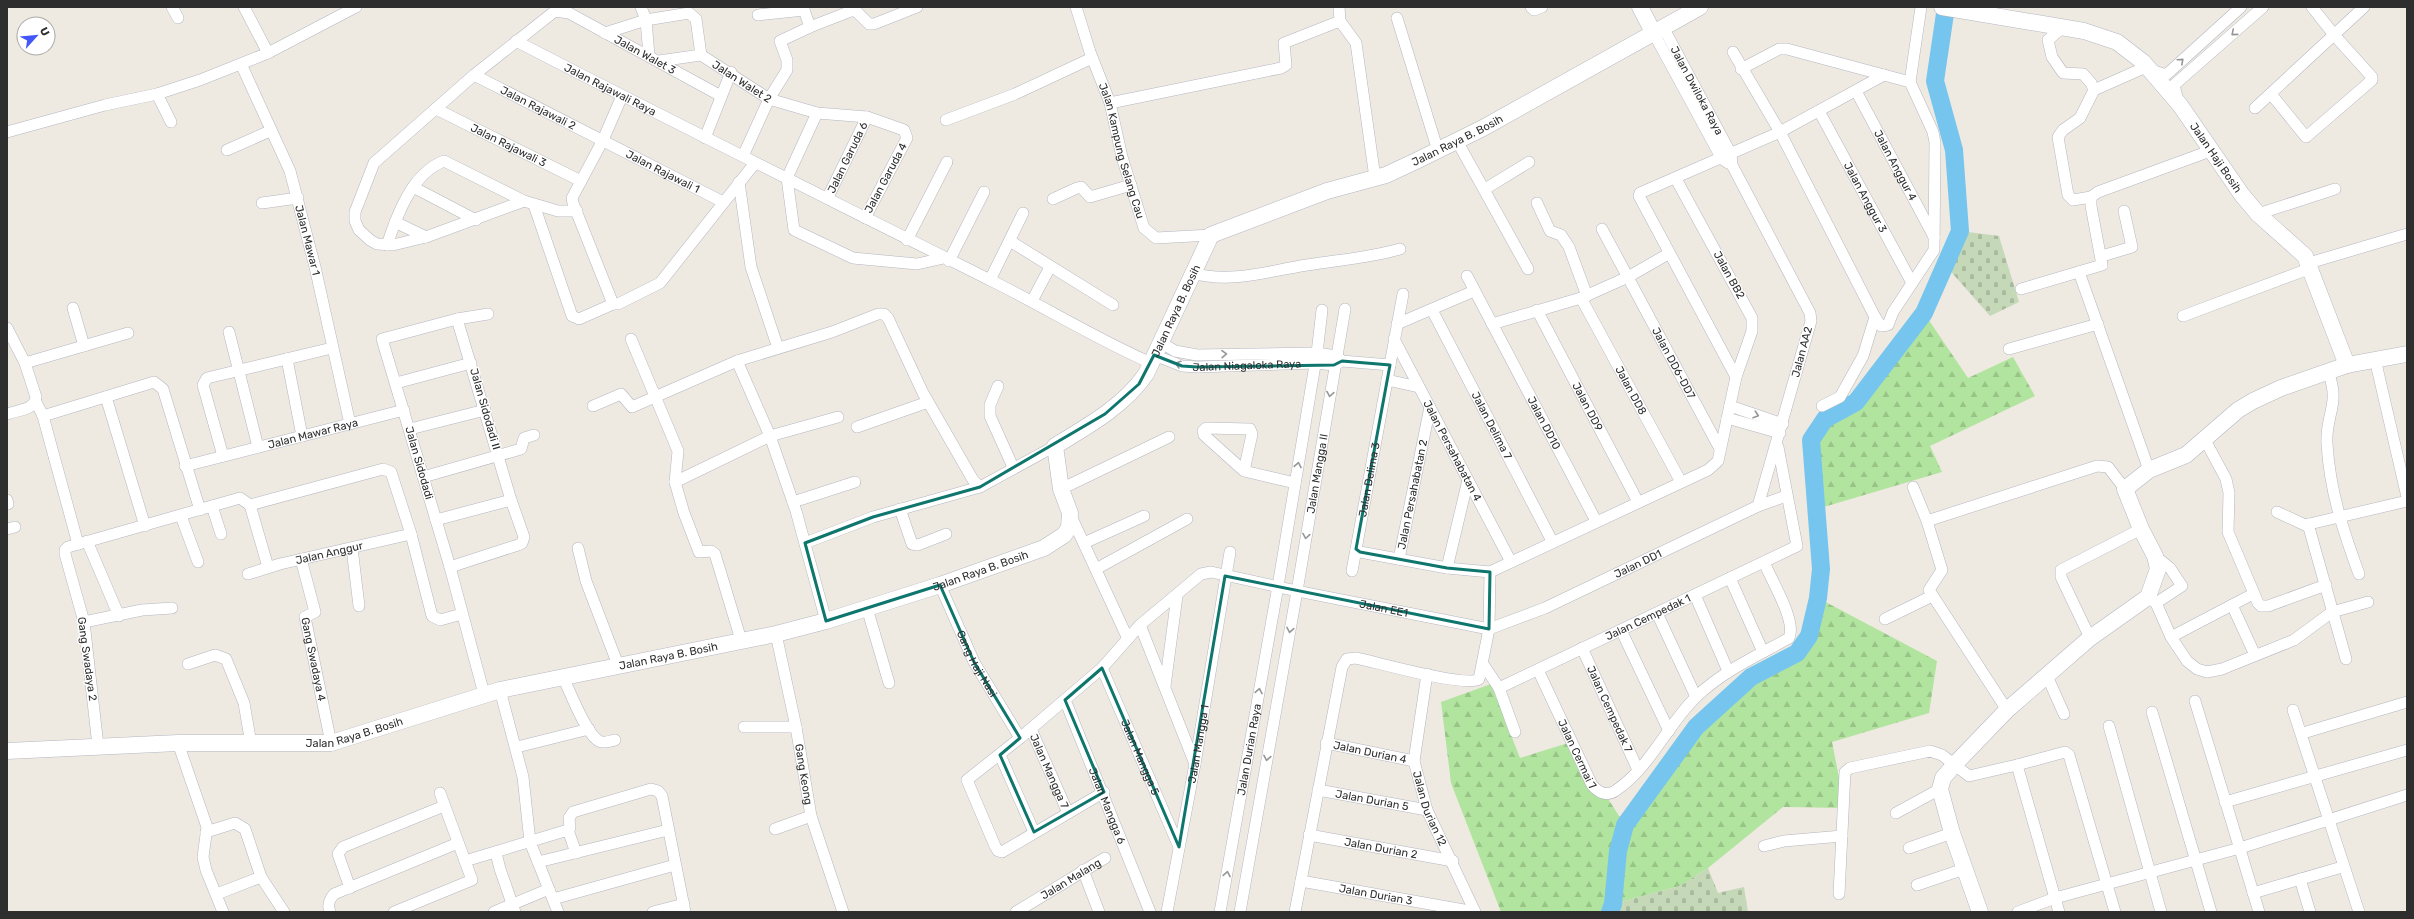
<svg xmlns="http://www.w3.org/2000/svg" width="2414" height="919" font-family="Rubik,sans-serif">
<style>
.forest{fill:url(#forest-firs)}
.cemetery{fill:url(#cemetery-stones)}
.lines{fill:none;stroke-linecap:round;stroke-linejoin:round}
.river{stroke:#76c5ef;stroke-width:18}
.street-casing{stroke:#b4b6c1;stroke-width:12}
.secondary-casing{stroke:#b4b6c1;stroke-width:17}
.street{stroke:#fff;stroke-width:11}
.secondary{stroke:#fff;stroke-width:16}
.oneway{stroke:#969696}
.marked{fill:none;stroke:#0f766e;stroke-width:3;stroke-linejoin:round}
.labels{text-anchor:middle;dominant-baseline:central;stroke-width:3;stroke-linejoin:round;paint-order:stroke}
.street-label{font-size:11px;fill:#2e2e2e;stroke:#fff}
</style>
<defs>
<pattern id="forest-firs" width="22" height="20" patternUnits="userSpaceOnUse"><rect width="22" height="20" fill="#b1e49e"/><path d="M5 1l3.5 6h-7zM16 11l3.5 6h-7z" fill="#99c488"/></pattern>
<pattern id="cemetery-stones" width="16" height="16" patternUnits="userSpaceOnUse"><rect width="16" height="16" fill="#c5d8b8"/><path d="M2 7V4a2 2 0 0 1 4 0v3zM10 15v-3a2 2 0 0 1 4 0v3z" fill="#aaba9e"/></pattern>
</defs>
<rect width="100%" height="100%" fill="#efeae1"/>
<path class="forest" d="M1924,313L1968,378L2013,357L2035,396L1930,446L1942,472L1817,509L1811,440L1825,419L1856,402Z
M1818,598L1937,661L1929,713L1832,742L1845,808L1783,807L1708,868L1680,886L1613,904L1610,912H1501L1451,783L1441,702L1491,684L1520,758L1571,742L1625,825L1696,727L1751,677L1797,653L1809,636Z"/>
<path class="cemetery" d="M1960,231L1999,236L2019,302L1990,316L1945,265Z
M1708,868L1718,893L1744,887L1748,912H1610L1613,904L1680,886Z"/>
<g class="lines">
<path class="river" d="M1610,912L1613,904L1618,851L1625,825L1696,727L1751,677L1797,653L1809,636L1818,598L1821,569L1811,440L1825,419L1856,402L1924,313L1960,231L1954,150L1935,81L1946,7"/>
<g class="street-casing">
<g id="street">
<path d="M172,7L178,18"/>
<path d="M244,7L268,53"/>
<path d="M641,7L646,20L649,56"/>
<path d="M803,7L810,27L851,11H856L869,24H874L917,7"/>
<path id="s1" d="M1076,7L1090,52L1110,103L1122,157L1144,228L1156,238L1211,235"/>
<path d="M1531,7L1534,10L1542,7"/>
<path d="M758,15L804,10"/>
<path d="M1397,18L1438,151"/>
<path d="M1340,21L1356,43L1375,178"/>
<path id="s2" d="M1663,27L1731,154L1732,165L1810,313L1811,321L1758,506"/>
<path d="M2063,27L2048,40L2052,57L2063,73L2083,74L2091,83L2094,90"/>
<path d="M1653,32L1722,159L1728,163"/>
<path id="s3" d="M605,33L646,20L689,13L696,19L701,55L769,99L817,113L867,117L904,130L907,138L865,218"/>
<path id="s4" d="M516,41C674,123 833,201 992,281C1045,307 1096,339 1151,363"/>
<path d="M1733,52L1780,132L1875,317L1881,326L1888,325L1893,312L1934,250L1935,142L1933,132L1910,82L1787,49H1779L1741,69"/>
<path d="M659,61L701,55"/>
<path id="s5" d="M241,64L290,171L315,267L350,424"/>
<path d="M2151,70L2166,75L2241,7"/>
<path id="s6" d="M474,75L723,202"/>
<path d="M1910,82L1921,7"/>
<path id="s7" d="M1856,91L1934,237"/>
<path d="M157,94L171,122"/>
<path d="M2271,94L2306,137L2372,80V77L2335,36L2312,7"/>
<path d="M622,96L603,140L572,198L573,203L613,304H618L660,283L755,163"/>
<path d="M2178,101L2174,85L2263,7"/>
<path d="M1110,103L1281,68L1286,65L1284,43L1340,21L1339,7"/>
<path d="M2255,108L2364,7"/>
<path id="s8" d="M436,109L581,181"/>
<path id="s9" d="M1819,111L1912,283"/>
<path d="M817,113L787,178L794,230L853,258L917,264L944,258"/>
<path d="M946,120L1015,94L1092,58"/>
<path d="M7,132L105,105L157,94L200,80L268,53L356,7"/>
<path d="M705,138L731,72"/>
<path d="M1457,141L1528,269"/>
<path d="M227,150L270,131"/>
<path d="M743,156L769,99L787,70V60L780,41L810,27"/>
<path d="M739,182L751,267L778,348"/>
<path d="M413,187L476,220"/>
<path d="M1485,189L1529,162"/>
<path id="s10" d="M828,197L867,117"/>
<path d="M2091,197L2073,200L2068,195L2058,137L2063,130L2080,118L2094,90L2146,67"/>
<path d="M1053,199L1077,188L1081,187L1090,197L1131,185"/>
<path id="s11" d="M524,201L426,237L393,245L377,244L370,240L359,230L355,221V212L374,163L474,75L555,11L569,13L721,96"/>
<path d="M262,203L298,198"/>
<path d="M1537,203L1550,231L1561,235L1569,247L1587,296"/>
<path d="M534,205L572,316L579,319L613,304"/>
<path d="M2258,214L2335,189"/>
<path d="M395,222L426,237"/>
<path id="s12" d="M1602,229L1720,449"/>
<path d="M907,240L947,162"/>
<path d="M1010,241L1113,305"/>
<path d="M387,245C397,215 412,173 444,161L524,201L558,211H577"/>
<path d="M2102,256L2132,247L2124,211"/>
<path d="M949,261L984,192"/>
<path d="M2309,263L2407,234"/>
<path d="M2079,272L2149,470"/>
<path d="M1192,273C1231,284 1268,271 1307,265C1338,260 1369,258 1400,249"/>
<path id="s13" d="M1467,276L1596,521"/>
<path d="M990,280L1023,213"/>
<path d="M2021,289L2102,265L2091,206V197L2098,192L2210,151"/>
<path id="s14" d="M1581,298L1681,482"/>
<path d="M1032,301L1050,267"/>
<path d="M73,308L84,346"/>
<path id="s15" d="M1432,310L1552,541"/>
<path id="s16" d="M1537,310L1638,502"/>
<path d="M2183,316L2311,268"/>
<path d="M1397,324L1474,291"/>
<path d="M1492,324L1581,298L1628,277L1668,254"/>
<path d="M7,328L25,363L36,397C35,410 18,410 7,414"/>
<path d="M229,332L258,447"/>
<path d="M631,339L678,451L675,482L684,513L699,552L711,551L715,554L741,640"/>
<path id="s17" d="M1394,339L1511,562"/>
<path d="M1160,342L1175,351L1197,355L1317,353L1336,356L1341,360"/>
<path d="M2009,349L2098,324"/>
<path id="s18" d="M1154,355L1182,366L1197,367L1315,363L1334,365L1342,361L1390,365"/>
<path d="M287,359L302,436"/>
<path d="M2375,359L2407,497"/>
<path d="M737,361L770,436L796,511L826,621"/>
<path d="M25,363L128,333"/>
<path d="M2328,372C2341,404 2325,415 2327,444C2330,492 2343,530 2359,574"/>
<path d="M1736,377L1639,196L1640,193L1780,132L1884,75"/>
<path d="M1387,380L1419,387"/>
<path d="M396,383L471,363"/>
<path d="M998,386L990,405V416L1013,467"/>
<path d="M106,397L145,526"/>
<path d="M36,402L43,416L78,544"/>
<path d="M593,406L621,394L632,407L737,361L832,332L878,314H884L888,318L923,393L973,480L980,487L1055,446"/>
<path d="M1730,406L1783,424"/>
<path d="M1822,406L1840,397L1863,356L1875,317"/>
<path d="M43,416L154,382L163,389L200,510"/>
<path d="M1727,418L1780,433"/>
<path d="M857,427L928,402"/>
<path d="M410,429L485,410"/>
<path d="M2205,440L2226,479L2229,493L2228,532L2258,603L2261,606H2268L2326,585"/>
<path d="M223,456L203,385L207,378L332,348"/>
<path id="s19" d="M185,466L404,410"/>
<path d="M1244,471L1252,434L1250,429L1206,428L1203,431L1204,435L1244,471L1295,483"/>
<path d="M423,477L521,449L524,438L534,435"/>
<path d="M675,482L770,436L838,417"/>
<path d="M1913,487L1927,521L1942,570L1929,590L2007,710"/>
<path d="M1061,489L1169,437"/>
<path d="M7,500L8,504"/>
<path d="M793,502L855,482"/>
<path d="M250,505L268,567"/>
<path d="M212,506L221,534"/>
<path d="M900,509L912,544L918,545L946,534"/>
<path d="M2277,512L2305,525L2407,501"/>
<path d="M181,516L198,562"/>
<path d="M1071,516L1128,639"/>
<path d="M436,520L511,500"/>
<path d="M1927,521L2097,466L2108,467L2125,489"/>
<path d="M2308,524L2346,659"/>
<path d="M7,529L15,527"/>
<path d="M87,541L119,616"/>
<path d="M805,543L873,517L980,487"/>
<path d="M1084,543L1144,516"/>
<path d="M352,548L359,606"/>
<path d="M578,548L586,581L618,665"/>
<path d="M1356,549L1360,552L1447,568L1490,572"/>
<path d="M2155,556L2170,568L2182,586L2156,603"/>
<path id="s20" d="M301,559L315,612L305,617L331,743"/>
<path id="s21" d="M1399,559L1430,407"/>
<path d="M450,567L518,545L522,543L524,537L511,500L457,319"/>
<path d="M1447,568L1468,480"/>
<path d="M1096,569L1187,519"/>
<path id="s22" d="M1352,571L1403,294"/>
<path id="s23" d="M248,574L280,564L411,534"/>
<path d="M1730,578L1763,652"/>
<path id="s24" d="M940,585L974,662L1020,738"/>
<path d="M1695,595L1728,671"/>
<path d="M2148,597L2156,603L2171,637L2187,661L2197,669L2207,672L2222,669L2294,640L2332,612L2368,602"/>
<path d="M2232,605L2255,655"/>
<path d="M867,608L889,683"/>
<path d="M1657,613L1696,697"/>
<path d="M1885,619L1932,596"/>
<path d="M84,622L142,610L172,608"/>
<path d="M1140,625L1195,764"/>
<path d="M1621,630L1669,731"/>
<path id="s25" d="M776,634L796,727L811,816L843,912"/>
<path d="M2171,637L2253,594"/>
<path d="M2090,638L2061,577V570L2141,529"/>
<path id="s26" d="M1582,648L1638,770"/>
<path d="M188,664L215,655L226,659L244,703L251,744"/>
<path d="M1483,664L1499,688L1515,732"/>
<path id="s27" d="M1102,668L1179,847"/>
<path id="s28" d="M1538,670L1592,785C1598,792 1606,797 1615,791C1650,768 1667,725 1696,697C1723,671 1757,656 1789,638C1797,621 1771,580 1764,562"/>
<path id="s29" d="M1427,674L1414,761L1427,810L1475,912"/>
<path d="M2047,676L2064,714"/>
<path d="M563,677C570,692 586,734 599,741C604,744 610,741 615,740"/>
<path d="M1165,686L1177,596"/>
<path id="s30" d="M1499,688L1797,546L1778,447"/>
<path d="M500,690L523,777L530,842L558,912"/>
<path d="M484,694L450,567L382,339L457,319L488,314"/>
<path id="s31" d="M1065,700L1150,912"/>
<path d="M2195,701L2259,912"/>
<path d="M2293,710L2359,912"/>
<path d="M2152,712L2211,912"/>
<path d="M2109,726L2161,912"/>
<path d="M744,727H796"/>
<path id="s32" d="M1031,729L1068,813"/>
<path d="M2303,733L2407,702"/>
<path d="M178,743L207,827L203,857L206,870L223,912"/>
<path id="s33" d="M1326,743L1414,761"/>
<path d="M98,746L84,622L65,554V550L68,547L240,498L250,505L383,469L391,472L411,534L432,616L440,620L462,614"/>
<path d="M517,747L589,729"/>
<path d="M1000,755L1034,832"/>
<path id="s34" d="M1318,790L1427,810"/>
<path id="s35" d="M1104,792L1002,852L998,851L995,846L967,780L1020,738L1102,668L1140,625L1201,574L1211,572L1297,591L1489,629L1545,608L1758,506L1786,496"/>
<path d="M2225,802L2407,750"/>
<path d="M1896,813L1940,789"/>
<path d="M775,829L811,816"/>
<path d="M568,830L576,853"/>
<path d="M206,832L235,823L245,829L261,877L284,912"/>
<path id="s36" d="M1309,835L1453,861"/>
<path d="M1764,846L1784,841L1842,836"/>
<path d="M1909,848L1952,833"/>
<path d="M496,853L500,869L515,912"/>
<path d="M465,861L568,830L570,828L569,818L573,812L651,789L658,791L662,796L685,912"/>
<path d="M538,862L668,830"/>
<path d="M1083,870L1099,912"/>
<path d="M2300,879L2310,912"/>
<path id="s37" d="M1301,881L1475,912"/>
<path d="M1917,885L1964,869"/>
<path d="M350,888L338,854L343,847L444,806"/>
<path d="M2253,893L2342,867"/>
<path d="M217,894L261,877"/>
<path d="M1839,894L1845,772L1850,768L1930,751L1942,755L1969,776L2017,765"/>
<path d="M553,899L675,865"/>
<path d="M330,912C327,905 329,900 334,894L458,843"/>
<path d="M394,912L472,880L440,793"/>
<path d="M494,912L549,889"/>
<path d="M653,912L684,904"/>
<path id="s38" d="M1016,912L1105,858"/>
<path id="s39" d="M1167,912L1195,764L1230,552"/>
<path id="s40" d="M1220,912L1278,586L1317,353L1322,310"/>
<path id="s41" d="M1240,912L1297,591L1345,309"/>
<path d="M1295,912L1342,667L1347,659L1356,658C1376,662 1466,688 1479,679L1489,629L1490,572L1708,470L1718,461L1736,377L1752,331V318L1676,179"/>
<path d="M2018,912L2055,898L2240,848L2407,795"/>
<path d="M2059,912L2017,765L2065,752L2069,755L2115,912"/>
</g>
</g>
<g class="secondary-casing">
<g id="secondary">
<path d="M1640,7L1653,32"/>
<path id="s42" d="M1942,7L2084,31L2117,42L2143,62L2180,105L2242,195L2258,214L2305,256L2347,365"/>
<path id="s43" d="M7,751L178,743H331L500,690L776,634L826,621L940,585L1044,548L1064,535L1069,528L1070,513L1061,489L1055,446C1088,426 1124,406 1146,374L1211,235L1327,191L1386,175L1416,161L1483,128L1700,7"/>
<path d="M1980,912L1952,833L1940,789L1943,778L1955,764L2007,710L2090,638L2148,597L2158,569L2155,556L2141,529L2125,489L2149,470L2186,455L2238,410L2253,401L2281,388L2347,365L2407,354"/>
</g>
</g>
<use href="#street" class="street"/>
<use href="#secondary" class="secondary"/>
</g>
<defs><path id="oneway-chevron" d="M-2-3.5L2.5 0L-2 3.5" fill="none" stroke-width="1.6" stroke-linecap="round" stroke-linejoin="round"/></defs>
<g class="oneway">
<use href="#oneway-chevron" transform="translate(2234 33) rotate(139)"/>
<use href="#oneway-chevron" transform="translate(2181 61) rotate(-42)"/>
<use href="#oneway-chevron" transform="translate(1224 354) rotate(-1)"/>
<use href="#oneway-chevron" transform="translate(1178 364) rotate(-163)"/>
<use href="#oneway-chevron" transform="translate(1330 394) rotate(99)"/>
<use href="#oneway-chevron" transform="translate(1756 415) rotate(18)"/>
<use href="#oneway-chevron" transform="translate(1298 465) rotate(-80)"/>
<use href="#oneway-chevron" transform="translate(1306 536) rotate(99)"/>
<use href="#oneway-chevron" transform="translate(1290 630) rotate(100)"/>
<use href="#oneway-chevron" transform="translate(1259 691) rotate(-80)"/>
<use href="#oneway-chevron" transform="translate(1267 758) rotate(100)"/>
<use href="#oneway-chevron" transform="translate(1227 874) rotate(-80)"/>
</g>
<path class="marked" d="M1154,355L1182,366L1197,367L1334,365L1342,361L1390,365L1356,549L1360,552L1447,568L1490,572L1489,629L1225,576L1179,847L1102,668L1065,700L1104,792L1034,832L1000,755L1020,738L974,662L940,585L826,621L805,543L873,517L980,487L1105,414L1139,384Z"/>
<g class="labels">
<g class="street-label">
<text stroke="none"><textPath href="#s11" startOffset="586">Jalan Walet 3</textPath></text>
<text stroke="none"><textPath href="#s3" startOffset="181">Jalan Walet 2</textPath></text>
<text stroke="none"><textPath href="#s4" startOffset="106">Jalan Rajawali Raya</textPath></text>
<text stroke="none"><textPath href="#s2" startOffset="72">Jalan Dwiloka Raya</textPath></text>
<text stroke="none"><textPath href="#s6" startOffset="72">Jalan Rajawali 2</textPath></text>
<text stroke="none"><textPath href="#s43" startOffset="1716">Jalan Raya B. Bosih</textPath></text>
<text stroke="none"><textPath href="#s8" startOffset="81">Jalan Rajawali 3</textPath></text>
<text stroke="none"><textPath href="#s1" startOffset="151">Jalan Kampung Selang Cau</textPath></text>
<text stroke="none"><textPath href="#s10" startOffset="44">Jalan Garuda 6</textPath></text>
<text stroke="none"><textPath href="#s42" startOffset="332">Jalan Haji Bosih</textPath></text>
<text stroke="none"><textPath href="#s7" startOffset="84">Jalan Anggur 4</textPath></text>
<text stroke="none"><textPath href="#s6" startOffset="212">Jalan Rajawali 1</textPath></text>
<text transform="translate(886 178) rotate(-62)">Jalan Garuda 4</text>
<text stroke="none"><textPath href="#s9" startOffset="98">Jalan Anggur 3</textPath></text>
<text stroke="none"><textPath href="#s5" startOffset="189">Jalan Mawar 1</textPath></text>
<text transform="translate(1729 275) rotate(61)">Jalan BB2</text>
<text stroke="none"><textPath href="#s43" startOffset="1368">Jalan Raya B. Bosih</textPath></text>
<text transform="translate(1802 352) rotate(-75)">Jalan AA2</text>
<text stroke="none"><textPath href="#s12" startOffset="152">Jalan DD6-DD7</textPath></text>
<text stroke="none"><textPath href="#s18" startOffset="95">Jalan Niagaloka Raya</textPath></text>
<text stroke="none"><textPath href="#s14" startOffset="105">Jalan DD8</textPath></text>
<text stroke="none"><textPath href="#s16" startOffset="109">Jalan DD9</textPath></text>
<text transform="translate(485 409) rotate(74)">Jalan Sidodadi II</text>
<text stroke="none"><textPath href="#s13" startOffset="166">Jalan DD10</textPath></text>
<text stroke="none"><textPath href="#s15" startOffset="130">Jalan Delima 7</textPath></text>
<text stroke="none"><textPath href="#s19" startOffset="132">Jalan Mawar Raya</textPath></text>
<text stroke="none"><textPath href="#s17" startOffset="126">Jalan Persahabatan 4</textPath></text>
<text transform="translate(419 463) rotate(74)">Jalan Sidodadi</text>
<text stroke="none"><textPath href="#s41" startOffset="445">Jalan Mangga II</textPath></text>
<text stroke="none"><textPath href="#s22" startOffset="93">Jalan Delima 3</textPath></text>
<text stroke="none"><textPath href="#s21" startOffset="66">Jalan Persahabatan 2</textPath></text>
<text stroke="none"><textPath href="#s23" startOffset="84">Jalan Anggur</textPath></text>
<text stroke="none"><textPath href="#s35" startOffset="969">Jalan DD1</textPath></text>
<text stroke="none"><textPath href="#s43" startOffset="997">Jalan Raya B. Bosih</textPath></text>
<text stroke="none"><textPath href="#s35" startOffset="699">Jalan EE1</textPath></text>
<text stroke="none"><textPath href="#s30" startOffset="165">Jalan Cempedak 1</textPath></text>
<text stroke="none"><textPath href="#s43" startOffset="673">Jalan Raya B. Bosih</textPath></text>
<text transform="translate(87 659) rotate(82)">Gang Swadaya 2</text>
<text stroke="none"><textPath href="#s20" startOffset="109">Gang Swadaya 4</textPath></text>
<text stroke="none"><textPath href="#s24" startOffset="87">Gang Haji Nasi</textPath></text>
<text stroke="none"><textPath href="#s26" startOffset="67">Jalan Cempedak 7</textPath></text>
<text stroke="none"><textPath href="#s43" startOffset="349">Jalan Raya B. Bosih</textPath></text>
<text stroke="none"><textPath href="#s39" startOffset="171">Jalan Mangga 1</textPath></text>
<text stroke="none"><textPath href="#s40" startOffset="165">Jalan Durian Raya</textPath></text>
<text stroke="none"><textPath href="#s33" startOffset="45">Jalan Durian 4</textPath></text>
<text stroke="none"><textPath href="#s28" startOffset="93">Jalan Cermai 7</textPath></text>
<text stroke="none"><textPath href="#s27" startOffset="97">Jalan Mangga 5</textPath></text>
<text stroke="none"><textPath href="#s32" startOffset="46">Jalan Mangga 7</textPath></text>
<text stroke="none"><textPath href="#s25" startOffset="143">Gang Keong</textPath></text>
<text stroke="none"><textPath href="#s34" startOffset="55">Jalan Durian 5</textPath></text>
<text stroke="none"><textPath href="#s31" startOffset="114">Jalan Mangga 6</textPath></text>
<text stroke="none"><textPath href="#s29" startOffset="138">Jalan Durian 12</textPath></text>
<text stroke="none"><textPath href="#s36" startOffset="73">Jalan Durian 2</textPath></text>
<text stroke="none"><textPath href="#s38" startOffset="64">Jalan Malang</textPath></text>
<text stroke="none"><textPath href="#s37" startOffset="76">Jalan Durian 3</textPath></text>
</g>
</g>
<rect width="2414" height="919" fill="none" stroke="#2e2e2e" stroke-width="16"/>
<g transform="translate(36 36) rotate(63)"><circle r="19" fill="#ffffff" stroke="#ababab"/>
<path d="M0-3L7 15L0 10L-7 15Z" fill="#4357f9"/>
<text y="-6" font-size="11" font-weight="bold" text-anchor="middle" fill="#2e2e2e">U</text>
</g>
</svg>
